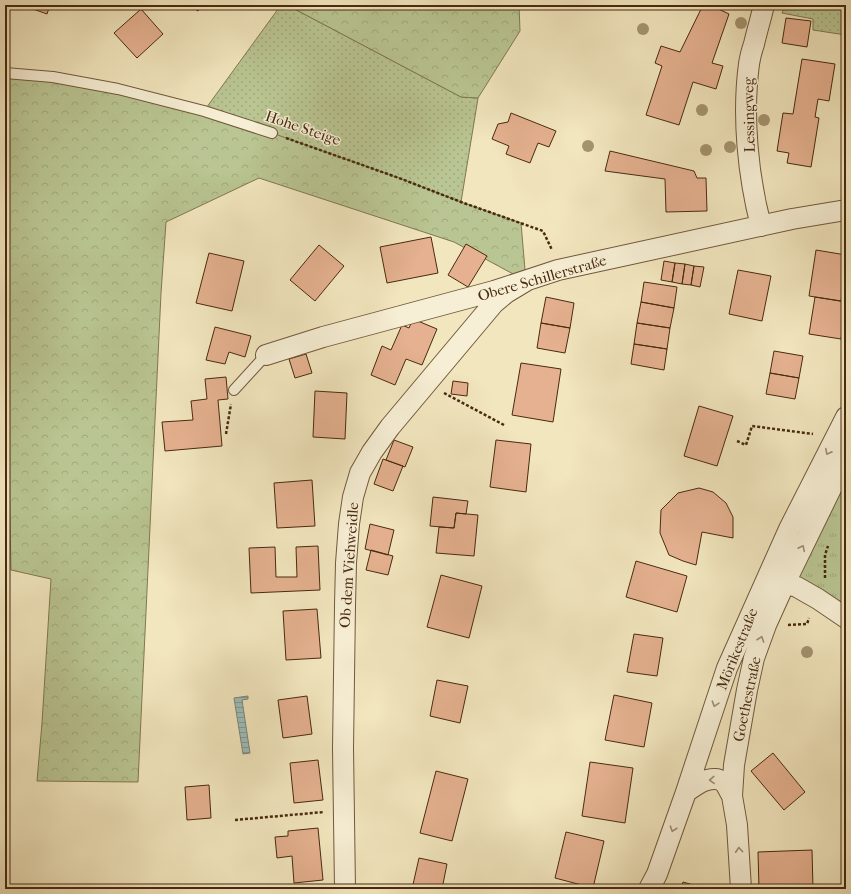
<svg xmlns="http://www.w3.org/2000/svg" width="851" height="894" font-family="'IM FELL French Canon',serif">
<style>
.grass{fill:url(#grass-dots);stroke:#807850}
.forest{fill:url(#forest-crowns);stroke:#807850}
.park{fill:url(#park-tufts);stroke:#807850}
.water{fill:url(#water-rules);stroke:#7b8376}
.building{fill:#e5b190;stroke:#482a0f}
.lines{fill:none;stroke-linecap:round;stroke-linejoin:round}
.lane-casing{stroke:#72593b;stroke-width:12}
.street-casing{stroke:#72593b;stroke-width:22}
.path{stroke:#482a0f;stroke-width:2.5;stroke-dasharray:3 2;stroke-linecap:butt}
.lane{stroke:#f7efd5;stroke-width:10}
.street{stroke:#f7efd5;stroke-width:20}
.tree{fill:#a49470}
.oneway{stroke:#a08c72}
.labels{text-anchor:middle;dominant-baseline:central;stroke-width:3;stroke-linejoin:round;paint-order:stroke}
.street-label{font-size:15px;fill:#482a0f;stroke:#f7efd5}
</style>
<defs>
<pattern id="grass-dots" width="8" height="8" patternUnits="userSpaceOnUse"><rect width="8" height="8" fill="#b9c592"/><path d="M2 2h.1M6 6h.1" fill="none" stroke="#a1a97d" stroke-width="1.8" stroke-linecap="round"/></pattern>
<pattern id="forest-crowns" width="20" height="18" patternUnits="userSpaceOnUse"><rect width="20" height="18" fill="#b9c592"/><path d="M2 6a3 3 0 1 1 6 0M12 15a3 3 0 1 1 6 0" fill="none" stroke="#a1a97d"/></pattern>
<pattern id="park-tufts" width="24" height="20" patternUnits="userSpaceOnUse"><rect width="24" height="20" fill="#b9c592"/><path d="M3 7l-1-3M5 7V3M7 7l1-3M15 17l-1-3M17 17v-4M19 17l1-3" fill="none" stroke="#a1a97d"/></pattern>
<pattern id="water-rules" width="6" height="5" patternUnits="userSpaceOnUse"><rect width="6" height="5" fill="#9dbeba"/><path d="M0 2.5h6" fill="none" stroke="#829b96"/></pattern>
</defs>
<rect width="100%" height="100%" fill="#f2e6be"/>
<filter id="stains"><feTurbulence type="fractalNoise" baseFrequency=".005" numOctaves="4"/><feColorMatrix values="0 0 0 0 .2 0 0 0 0 .09 0 0 0 0 .02 0 0 0 .5 -.17"/></filter>
<radialGradient id="worn" r=".72"><stop offset=".6" stop-color="#630" stop-opacity="0"/><stop offset="1" stop-color="#630" stop-opacity=".3"/></radialGradient>
<path class="grass" d="M281,5H287L461,97L478,98L461,202C376,169 290,139 204,111Z
M785,5H846V35L813,30V19L782,13Z"/>
<path class="forest" d="M287,5H519L520,31L478,98L461,97Z
M5,73L53,77L272,133L399,178L461,202L521,223L526,281L454,242L259,178L166,222L161,293L138,782L37,781L42,723L51,579L11,570L5,276Z"/>
<path class="park" d="M846,458V616L785,583Z"/>
<path class="water" d="M248,696V699L242,700L250,753L243,754L234,698Z"/>
<path class="building" d="M22,5H50L47,14Z
M189,5H202L198,11Z
M703,5H710L729,14L712,63L723,66L716,89L693,82L679,125L646,115L662,66L655,63L661,46L680,52Z
M141,9L163,34L137,58L114,33Z
M786,18L811,21L807,47L782,43Z
M802,59L835,64L829,101L818,99L815,117L819,118L811,167L787,163L789,153L777,151L783,113L793,114Z
M511,113L556,131L549,147L538,143L530,163L506,154L509,146L492,139L498,124L508,122Z
M610,151L694,171L697,178H706L707,211L666,212L665,179L605,171Z
M431,237L438,273L387,283L380,247Z
M466,244L487,256L468,287L448,275Z
M319,245L344,266L315,301L290,280Z
M816,250L846,255V270L841,301L809,296Z
M209,253L244,261L232,311L196,303Z
M664,261L675,263L672,282L661,280Z
M675,263L685,264L682,284L672,282Z
M685,264L694,266L691,285L682,284Z
M694,266L704,267L700,287L691,285Z
M738,270L771,276L762,321L729,314Z
M644,282L677,287L674,308L641,302Z
M546,297L574,303L570,328L541,323Z
M815,297L846,302V307L841,339L809,334Z
M641,302L674,308L670,328L637,323Z
M413,319L437,329L422,365L406,359L395,385L371,375L382,346L391,350L402,325L409,328Z
M541,323L570,328L565,353L537,348Z
M637,323L670,328L667,349L634,344Z
M215,327L251,336L245,357L229,352L225,364L206,360Z
M634,344L667,349L664,370L631,364Z
M774,351L803,356L799,378L770,373Z
M306,354L312,373L295,378L289,359Z
M521,363L561,369L553,422L512,415Z
M770,373L799,378L795,399L766,394Z
M226,377L228,399L218,400L222,446L165,451L162,422L193,420L191,401L207,399L205,379Z
M453,381L468,383L467,396L451,394Z
M315,391L347,393L345,439L313,437Z
M699,406L733,416L717,466L684,456Z
M394,440L413,447L405,467L386,460Z
M496,440L531,444L526,492L490,487Z
M383,459L403,466L393,491L374,484Z
M312,480L315,526L277,528L274,483Z
M699,488L713,492L726,503L733,517V538L702,532L696,565L683,561L669,555L660,533L661,510L678,493Z
M433,497L468,501L466,514L456,513L454,528L430,526Z
M456,513L478,515L474,556L436,553L439,527L454,528Z
M370,524L394,530L388,555L365,549Z
M318,546L320,590L251,593L249,548L275,547L276,577H297L296,547Z
M371,550L393,556L388,575L366,570Z
M636,561L687,576L677,612L626,597Z
M441,575L482,586L469,638L427,627Z
M317,609L321,658L286,660L283,611Z
M634,634L663,638L657,676L627,672Z
M437,680L468,686L460,723L430,716Z
M614,695L652,703L644,747L605,740Z
M307,696L312,734L283,738L278,700Z
M773,753L805,792L784,810L751,771Z
M318,760L323,800L294,803L290,763Z
M590,762L633,768L625,823L582,816Z
M436,771L468,779L452,841L420,833Z
M209,785L211,818L187,820L185,787Z
M318,828L323,880L294,883L292,856L277,858L275,837L288,836V831Z
M566,832L604,841L593,888L555,878Z
M812,850L813,889H759L758,852Z
M419,858L447,864L442,889H412Z
M683,882L707,889H681Z"/>
<g class="lines">
<g class="lane-casing">
<path id="lane" d="M5,73L53,77L118,89L204,111L272,133
M234,390L266,355"/>
</g>
<g class="street-casing">
<path id="street" d="M761,226C748,176 742,116 749,64C750,57 752,50 754,44C757,31 761,18 764,5
M266,355L323,337L494,291L558,270L792,219L846,210
M772,579L797,587L818,599L846,618
M686,792C695,786 704,778 716,779C719,779 722,781 725,783L732,796
M345,889L343,748L345,605L346,563L349,524L353,497L360,473L372,452L390,427L494,303L506,293L526,281
M649,889L657,874L686,792L727,668L789,529L846,417
M741,889L737,825L732,796L734,765L747,690L754,658L766,625L785,583L846,458"/>
</g>
<path class="path" d="M286,138L399,178L461,202L543,231L552,250
M444,393L504,425
M226,434L231,404
M737,441L746,445L752,426L813,434
M825,578V555L828,546
M788,625L807,624L809,618
M235,820L324,812"/>
<use href="#lane" class="lane"/>
<use href="#street" class="street"/>
</g>
<g class="tree">
<circle cx="741" cy="23" r="6"/>
<circle cx="643" cy="29" r="6"/>
<circle cx="702" cy="110" r="6"/>
<circle cx="764" cy="120" r="6"/>
<circle cx="588" cy="146" r="6"/>
<circle cx="730" cy="147" r="6"/>
<circle cx="706" cy="150" r="6"/>
<circle cx="807" cy="652" r="6"/>
</g>
<defs><path id="oneway-chevron" d="M-2-3.5L2.5 0L-2 3.5" fill="none" stroke-width="1.6" stroke-linecap="round" stroke-linejoin="round"/></defs>
<g class="oneway">
<use href="#oneway-chevron" transform="translate(828 452) rotate(117)"/>
<use href="#oneway-chevron" transform="translate(802 548) rotate(-64)"/>
<use href="#oneway-chevron" transform="translate(761 639) rotate(-71)"/>
<use href="#oneway-chevron" transform="translate(715 704) rotate(108)"/>
<use href="#oneway-chevron" transform="translate(712 780) rotate(178)"/>
<use href="#oneway-chevron" transform="translate(673 829) rotate(109)"/>
<use href="#oneway-chevron" transform="translate(739 850) rotate(-94)"/>
</g>
<g class="labels">
<g class="street-label">
<text transform="translate(749 115) rotate(-91)">Lessingweg</text>
<text transform="translate(303 128) rotate(19)">Hohe Steige</text>
<text transform="translate(542 278) rotate(-16)">Obere Schillerstraße</text>
<text transform="translate(349 565) rotate(-86)">Ob dem Viehweidle</text>
<text transform="translate(737 649) rotate(-68)">Mörikestraße</text>
<text transform="translate(747 699) rotate(-78)">Goethestraße</text>
</g>
</g>
<rect width="851" height="894" fill="none" stroke="#f2e6be" stroke-width="20"/>
<rect x="6" y="6" width="839" height="882" fill="none" stroke="#482a0f" stroke-width="2"/>
<rect x="10" y="10" width="831" height="874" fill="none" stroke="#482a0f"/>
<rect width="100%" height="100%" filter="url(#stains)"/>
<rect width="100%" height="100%" fill="url(#worn)"/>
</svg>
